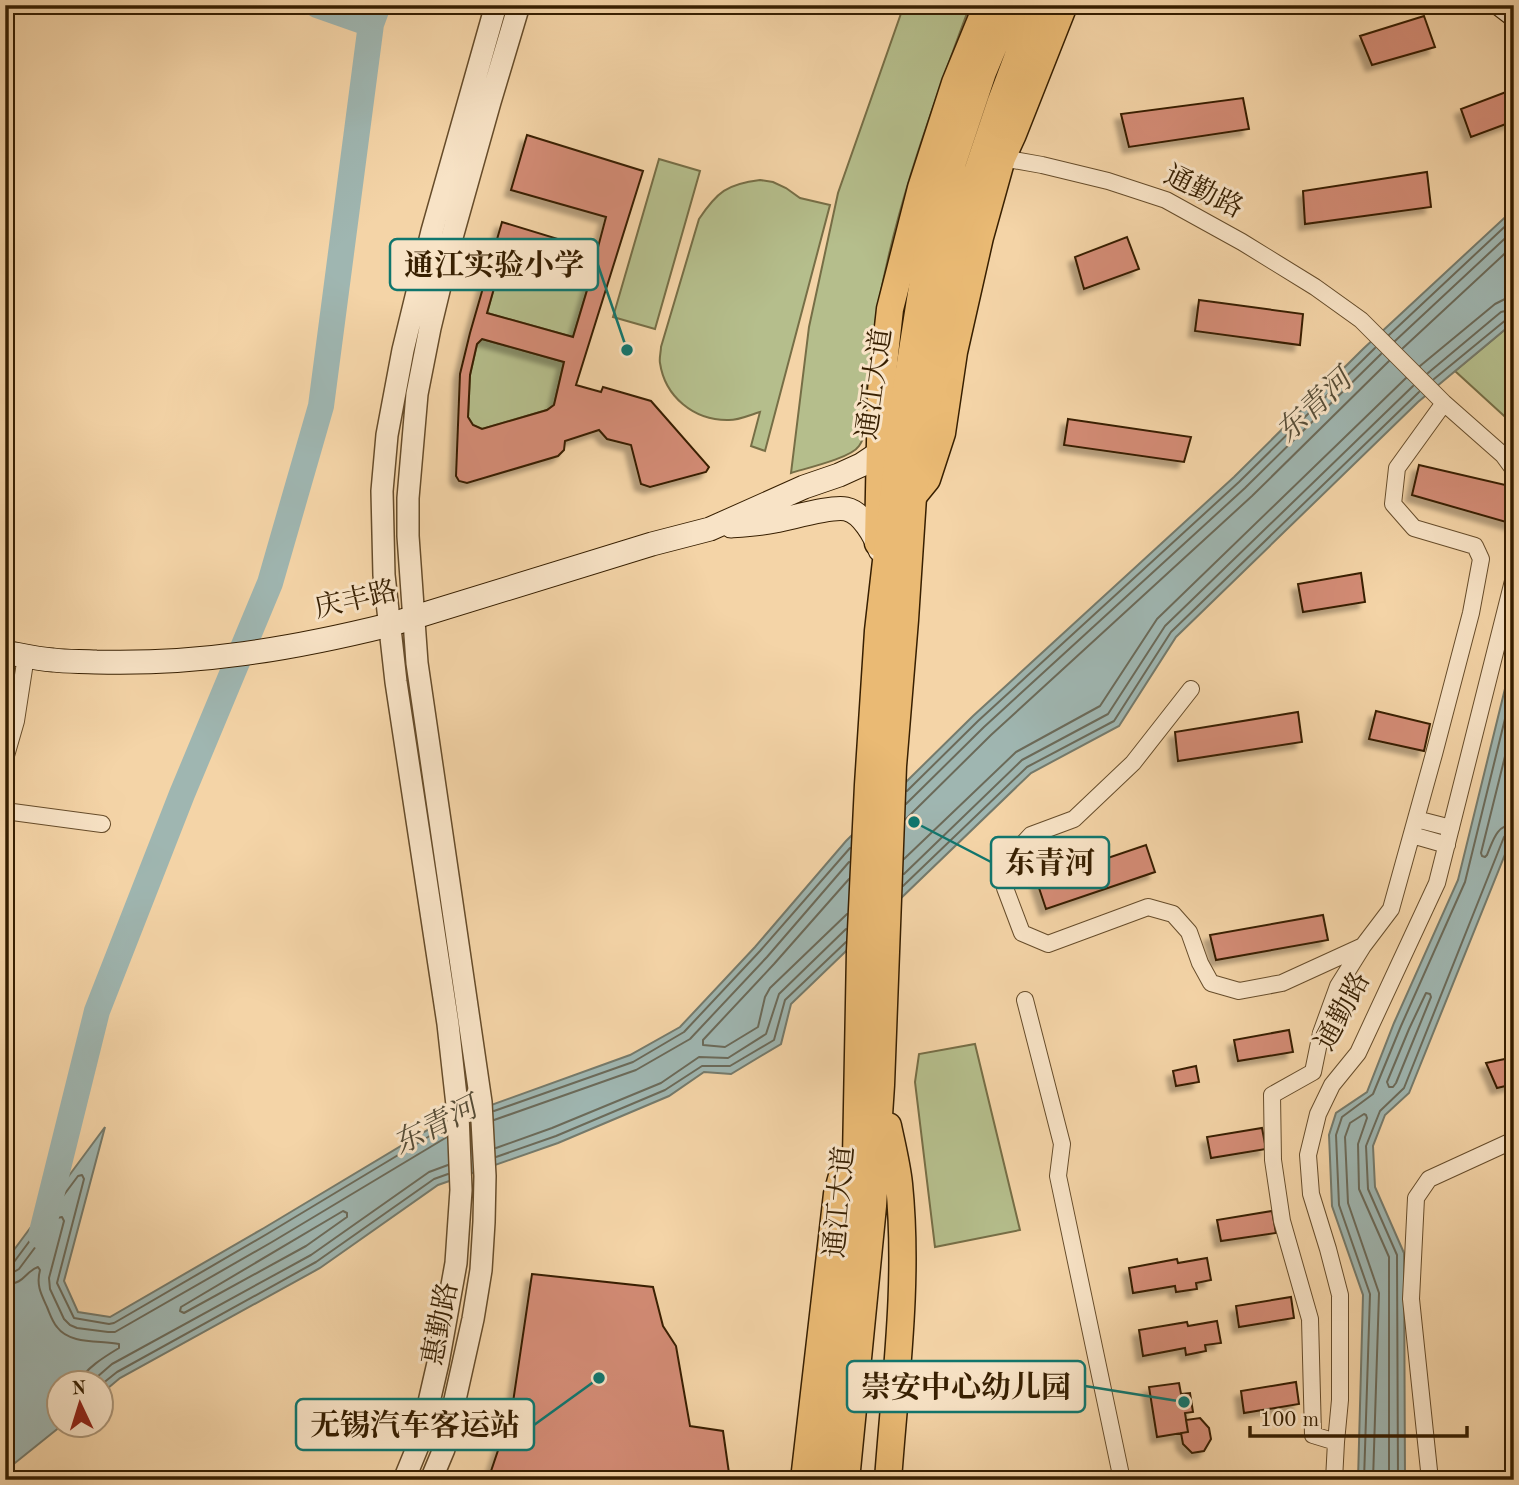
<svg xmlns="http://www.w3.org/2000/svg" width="1519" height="1485" font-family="'Old Standard TT','Noto Serif SC',serif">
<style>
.green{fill:#b5be8c;stroke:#766e46;stroke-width:2}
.water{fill:#9fb6b1;stroke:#757a6b;stroke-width:2}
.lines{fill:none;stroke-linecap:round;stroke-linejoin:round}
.shore{stroke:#6b6a59;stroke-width:2}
.river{stroke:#9fb6b1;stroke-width:26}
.building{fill:#d48c76;stroke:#371f01;stroke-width:2;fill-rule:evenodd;filter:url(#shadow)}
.minor-casing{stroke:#664c2a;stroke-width:18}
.tertiary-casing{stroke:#664c2a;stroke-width:24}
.secondary-casing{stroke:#371f01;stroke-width:25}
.primary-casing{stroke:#371f01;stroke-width:29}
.trunk-casing{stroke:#371f01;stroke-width:29}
.minor{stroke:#f8e3c6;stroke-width:16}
.tertiary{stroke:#f8e3c6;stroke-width:21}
.secondary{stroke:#f8e3c6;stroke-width:23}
.primary{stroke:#eaba74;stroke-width:26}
.trunk{stroke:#eaba74;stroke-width:26}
.labels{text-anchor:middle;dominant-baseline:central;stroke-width:6;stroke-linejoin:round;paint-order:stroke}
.street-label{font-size:28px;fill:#371f01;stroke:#f8e3c6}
.water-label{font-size:30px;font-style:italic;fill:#564c36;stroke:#f8e3c6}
.leader{fill:none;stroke:#0f766e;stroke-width:2.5}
.callout-dot{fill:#0f766e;stroke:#f8e3c6;stroke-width:2.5}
.callout{fill:#f8e3c6;stroke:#0f766e;stroke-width:2.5}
.callout-label{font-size:30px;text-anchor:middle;font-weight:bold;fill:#371f01}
</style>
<defs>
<filter id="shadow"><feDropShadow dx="-6" dy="6" stdDeviation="2" flood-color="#0004"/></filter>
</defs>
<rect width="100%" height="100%" fill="#f4d4a7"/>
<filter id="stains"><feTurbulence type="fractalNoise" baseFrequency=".00286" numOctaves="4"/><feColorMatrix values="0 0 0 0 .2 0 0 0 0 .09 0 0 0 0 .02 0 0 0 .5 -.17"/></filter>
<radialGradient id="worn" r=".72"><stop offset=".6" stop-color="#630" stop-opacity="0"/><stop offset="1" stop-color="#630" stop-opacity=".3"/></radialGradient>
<path class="green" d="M904,5H970C928,118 886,232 871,352C869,369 866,387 865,404C864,418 868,434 859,446C851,458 807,468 791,473L809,327L838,193Z
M659,159L700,171L655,329L613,317Z
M760,180L773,182L786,188L800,198L830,205L765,451L751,446L760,412C749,415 738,421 727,420C694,420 665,397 660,363C659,358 661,352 661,347L699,219C717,192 727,184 760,180Z
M504,253L591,277L573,337L487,313Z
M1514,322V425L1455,371Z
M482,339L564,362L554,405L547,410L482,429L473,425L468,417L470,375L477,344Z
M975,1044L1020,1230L935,1247L915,1082L919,1054Z"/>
<path class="water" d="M1514,209V322L1418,402L1176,637L1119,726L1031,773L791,1004L781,1044L731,1074L704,1072L669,1096L558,1143L438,1185L320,1268L120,1378L102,1393V1384H60V1426H61L5,1471V1262L105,1127L64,1281L78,1312L110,1317L264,1228L436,1125L630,1055L680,1027L755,947L846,841L973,716L1234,477L1363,349Z
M1514,652V832L1409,1093L1385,1115L1373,1146L1375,1187L1404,1253L1405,1480H1358L1363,1295L1332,1206L1329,1135L1336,1113L1367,1092L1394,1023L1458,880Z"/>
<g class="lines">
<path class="shore" d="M1389,335L1514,218
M1395,341L1514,230
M1403,348L1514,245
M1420,366L1495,304L1505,299L1514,298
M1428,373L1501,312L1514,309
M1434,379L1507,319L1514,317
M1514,720L1481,853L1482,856L1485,857L1487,855C1493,841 1496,825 1514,824
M907,791L978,721L1239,482L1375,348
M906,804L984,727L1245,488L1381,354
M906,819L991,735L1252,496L1389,361
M904,859L1016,752L1100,706L1157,619L1406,378
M904,874L1022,760L1108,714L1165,626L1413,386
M903,886L1027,767L1114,721L1171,632L1419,392
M847,914L770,988L765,997L758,1027L725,1047L703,1045V1040L774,964L849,879
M1426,993L1430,994L1431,997L1396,1083L1393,1087H1389L1387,1082L1409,1029Z
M494,1111L633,1062L684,1032L760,951L850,848
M494,1120L636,1070L690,1039L767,957L849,862
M496,1148L552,1128L661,1083L699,1057L728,1058L766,1034L779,994L846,929
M496,1157L556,1136L665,1090L702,1066H730L774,1040L785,1000L846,942
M343,1211L347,1213V1217L306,1246L184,1313L180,1311L181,1307Z
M5,1265H10L14,1262L78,1176L82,1175L84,1179L57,1283L74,1318L109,1324L114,1323L267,1234L438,1131L446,1128
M5,1274L12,1273L19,1269L57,1218L62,1217L64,1221L49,1278L50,1289L64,1319L70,1325L77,1328L108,1332H115L272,1242L447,1137
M5,1284C26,1284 24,1272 38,1267L40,1270C36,1285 41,1294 47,1307C50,1314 52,1321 57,1327C70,1345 101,1340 119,1344V1348C104,1357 86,1368 77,1384
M89,1384L112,1364L311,1255L429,1172L448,1165
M102,1384L117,1372L316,1262L434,1179L448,1174
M1364,1480L1370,1294L1339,1205L1336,1135L1342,1117L1373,1094L1401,1026L1465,882L1514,682
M1373,1480L1379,1293L1348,1203L1345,1137L1350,1123L1364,1114L1366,1115L1367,1118L1358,1144L1359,1189L1389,1257V1480
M1398,1480L1397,1255L1368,1189L1366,1146L1380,1111L1404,1088L1504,837L1508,833L1514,832"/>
<path class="river" d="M317,5L371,24
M41,1236L97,1011L182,794L270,583L321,406L371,24L378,5"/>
</g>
<path class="building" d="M1424,16L1435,47L1372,65L1360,36Z
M1514,89V121L1471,137L1461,109Z
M1243,98L1249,129L1129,147L1121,114Z
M527,135L643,171L576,385L601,392L603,387L651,401L709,467L706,472L650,487L641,484L631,445L607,439L599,430L565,441L564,450L558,456L467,483L459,481L456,476L460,374L470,333L502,222L597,251L606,217L511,190ZM504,253L591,277L573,337L487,313ZM482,339L564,362L554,405L547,410L482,429L473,425L468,417L470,375L477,344Z
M1427,172L1431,207L1305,224L1303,191Z
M1127,237L1139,269L1084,289L1075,257Z
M1199,300L1303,314L1300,345L1195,331Z
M1068,419L1191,437L1184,462L1064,445Z
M1419,465L1514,487L1513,524L1412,495Z
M1361,573L1365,602L1303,612L1298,584Z
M1376,711L1430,724L1424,751L1369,739Z
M1298,712L1302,742L1178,761L1175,732Z
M1146,845L1155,872L1046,909L1037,882Z
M1323,915L1328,940L1216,960L1210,935Z
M1289,1030L1293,1052L1238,1061L1234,1040Z
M1514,1057V1084L1497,1088L1486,1063Z
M1196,1066L1199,1082L1176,1086L1173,1071Z
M1262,1128L1266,1149L1211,1158L1207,1137Z
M1272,1211L1276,1233L1221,1241L1217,1220Z
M1207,1258L1211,1280L1196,1283L1197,1289L1176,1292L1175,1286L1133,1293L1129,1268L1177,1259L1178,1263Z
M532,1274L653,1287L663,1326L676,1346L690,1426L723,1431L730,1480H488L512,1409Z
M1291,1297L1294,1318L1239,1327L1236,1306Z
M1217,1321L1221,1343L1205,1345L1206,1351L1186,1355L1185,1348L1143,1356L1139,1330L1187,1322L1188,1326Z
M1296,1382L1299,1404L1244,1413L1241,1391Z
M1179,1383L1181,1394L1190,1393L1193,1412L1185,1413L1188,1432L1157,1437L1149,1387Z
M1200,1418L1209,1428L1211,1439L1204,1451L1192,1453L1183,1444L1181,1433L1188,1432L1186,1420Z"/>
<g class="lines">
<g class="minor-casing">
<path id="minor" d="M1002,158L1042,165L1108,181L1166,200L1242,242L1315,287L1361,320L1444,403L1503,455L1514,470
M1191,689L1133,763L1074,819L1031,835L1011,857L1005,888L1022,933L1048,944L1148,907L1173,914L1189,932L1200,963L1211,983L1239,991L1282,983L1363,946
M5,759L16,721L26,656
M5,811L102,824
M1416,819L1451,828
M1412,835L1447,845
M1025,1000L1062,1144L1058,1176L1122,1480
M1336,1442L1313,1435L1310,1319L1282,1221L1273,1160L1272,1095L1313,1072L1321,1033L1338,986L1363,946L1391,909L1434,754L1471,613L1481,559L1475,546L1414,528L1393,504L1397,468L1444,403
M1334,1480L1336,1442L1340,1400V1295L1328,1249L1311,1194L1308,1155L1318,1114L1332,1085L1358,1053L1437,883L1514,577
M1430,1480L1411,1299L1416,1198L1429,1179L1514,1140"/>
</g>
<g class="tertiary-casing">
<path id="tertiary" d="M404,1480L420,1441L438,1363L456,1263L461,1190L458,1114L448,1024L396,682L384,575L382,491L387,435L403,350L432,231L496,5
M431,1480L444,1449L473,1319L481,1270L484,1222L485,1176L481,1102L417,663L408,536V498L417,394L430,328L451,241L490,102L519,5"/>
</g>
<g class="secondary-casing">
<path id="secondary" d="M1501,5L1514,15
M731,526C745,525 760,524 775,521C792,518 831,506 846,509C862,512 875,536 880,550
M5,652C21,655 37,659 53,660C67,662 82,661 96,662C197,665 292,649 389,625L652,544L710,529L804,487L839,475L861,465L879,453L888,440"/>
</g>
<g class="primary-casing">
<path id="primary" d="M914,495L927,479L942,433L954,352L980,237L1002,158L1013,134L1064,5
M878,543L881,391L890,309L921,188L955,83L987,5"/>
</g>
<g class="trunk-casing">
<path id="trunk" d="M804,1480L837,1194L845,1165
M825,1480L855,1210L860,951L868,785L878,631L905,395L928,249L953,162L983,72L1011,5
M846,1480L873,1206L881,1085L893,766L905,620L913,497L934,362L958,229L1001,101L1037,5
M888,1480C895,1382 909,1282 899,1184C897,1165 892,1145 888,1126"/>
</g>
<use href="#minor" class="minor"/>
<use href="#tertiary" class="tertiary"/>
<use href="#secondary" class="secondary"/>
<use href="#primary" class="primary"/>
<use href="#trunk" class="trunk"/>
</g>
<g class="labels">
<g class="street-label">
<text transform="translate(1203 193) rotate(26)">通勤路</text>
<text transform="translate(876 384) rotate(-82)">通江大道</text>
<text transform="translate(356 601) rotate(-13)">庆丰路</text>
<text transform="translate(1344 1012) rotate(-62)">通勤路</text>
<text transform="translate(841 1202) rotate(-85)">通江大道</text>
<text transform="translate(442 1324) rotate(-79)">惠勤路</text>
</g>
<g class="water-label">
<text transform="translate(1315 407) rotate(-43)">东青河</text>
<text transform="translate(436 1127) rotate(-27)">东青河</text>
</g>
</g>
<path class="leader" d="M627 350L598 265M914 822L991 862M1184 1402L1085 1386M599 1378L534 1425"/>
<g class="callout-dot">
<circle cx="627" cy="350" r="7"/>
<circle cx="914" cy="822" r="7"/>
<circle cx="1184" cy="1402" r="7"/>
<circle cx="599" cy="1378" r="7"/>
</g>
<g class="callout">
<rect x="390" y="239" width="208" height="51" rx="7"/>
<rect x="991" y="837" width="118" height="51" rx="7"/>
<rect x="847" y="1361" width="238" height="51" rx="7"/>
<rect x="296" y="1399" width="238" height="51" rx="7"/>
</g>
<g class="callout-label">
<text x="494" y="275">通江实验小学</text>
<text x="1050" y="873">东青河</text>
<text x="966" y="1397">崇安中心幼儿园</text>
<text x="415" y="1435">无锡汽车客运站</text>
</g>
<rect width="1519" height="1485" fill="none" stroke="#f4d4a7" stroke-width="28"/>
<rect x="7" y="7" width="1505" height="1471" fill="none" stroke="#371f01" stroke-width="3.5"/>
<rect x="14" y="14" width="1491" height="1457" fill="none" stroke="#371f01" stroke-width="2"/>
<g transform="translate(80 1404) rotate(356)"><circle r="33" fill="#f8e3c6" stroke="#ab9577" stroke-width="2"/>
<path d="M0-5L12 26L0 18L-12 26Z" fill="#8f2418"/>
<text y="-10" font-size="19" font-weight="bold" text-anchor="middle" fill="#371f01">N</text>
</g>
<path d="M1250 1426v10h217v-10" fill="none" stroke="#371f01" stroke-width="3.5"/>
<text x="1260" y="1426" font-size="21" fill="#371f01" stroke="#f8e3c6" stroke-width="5" paint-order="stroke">100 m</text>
<rect width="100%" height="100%" filter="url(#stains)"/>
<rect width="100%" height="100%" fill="url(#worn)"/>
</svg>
